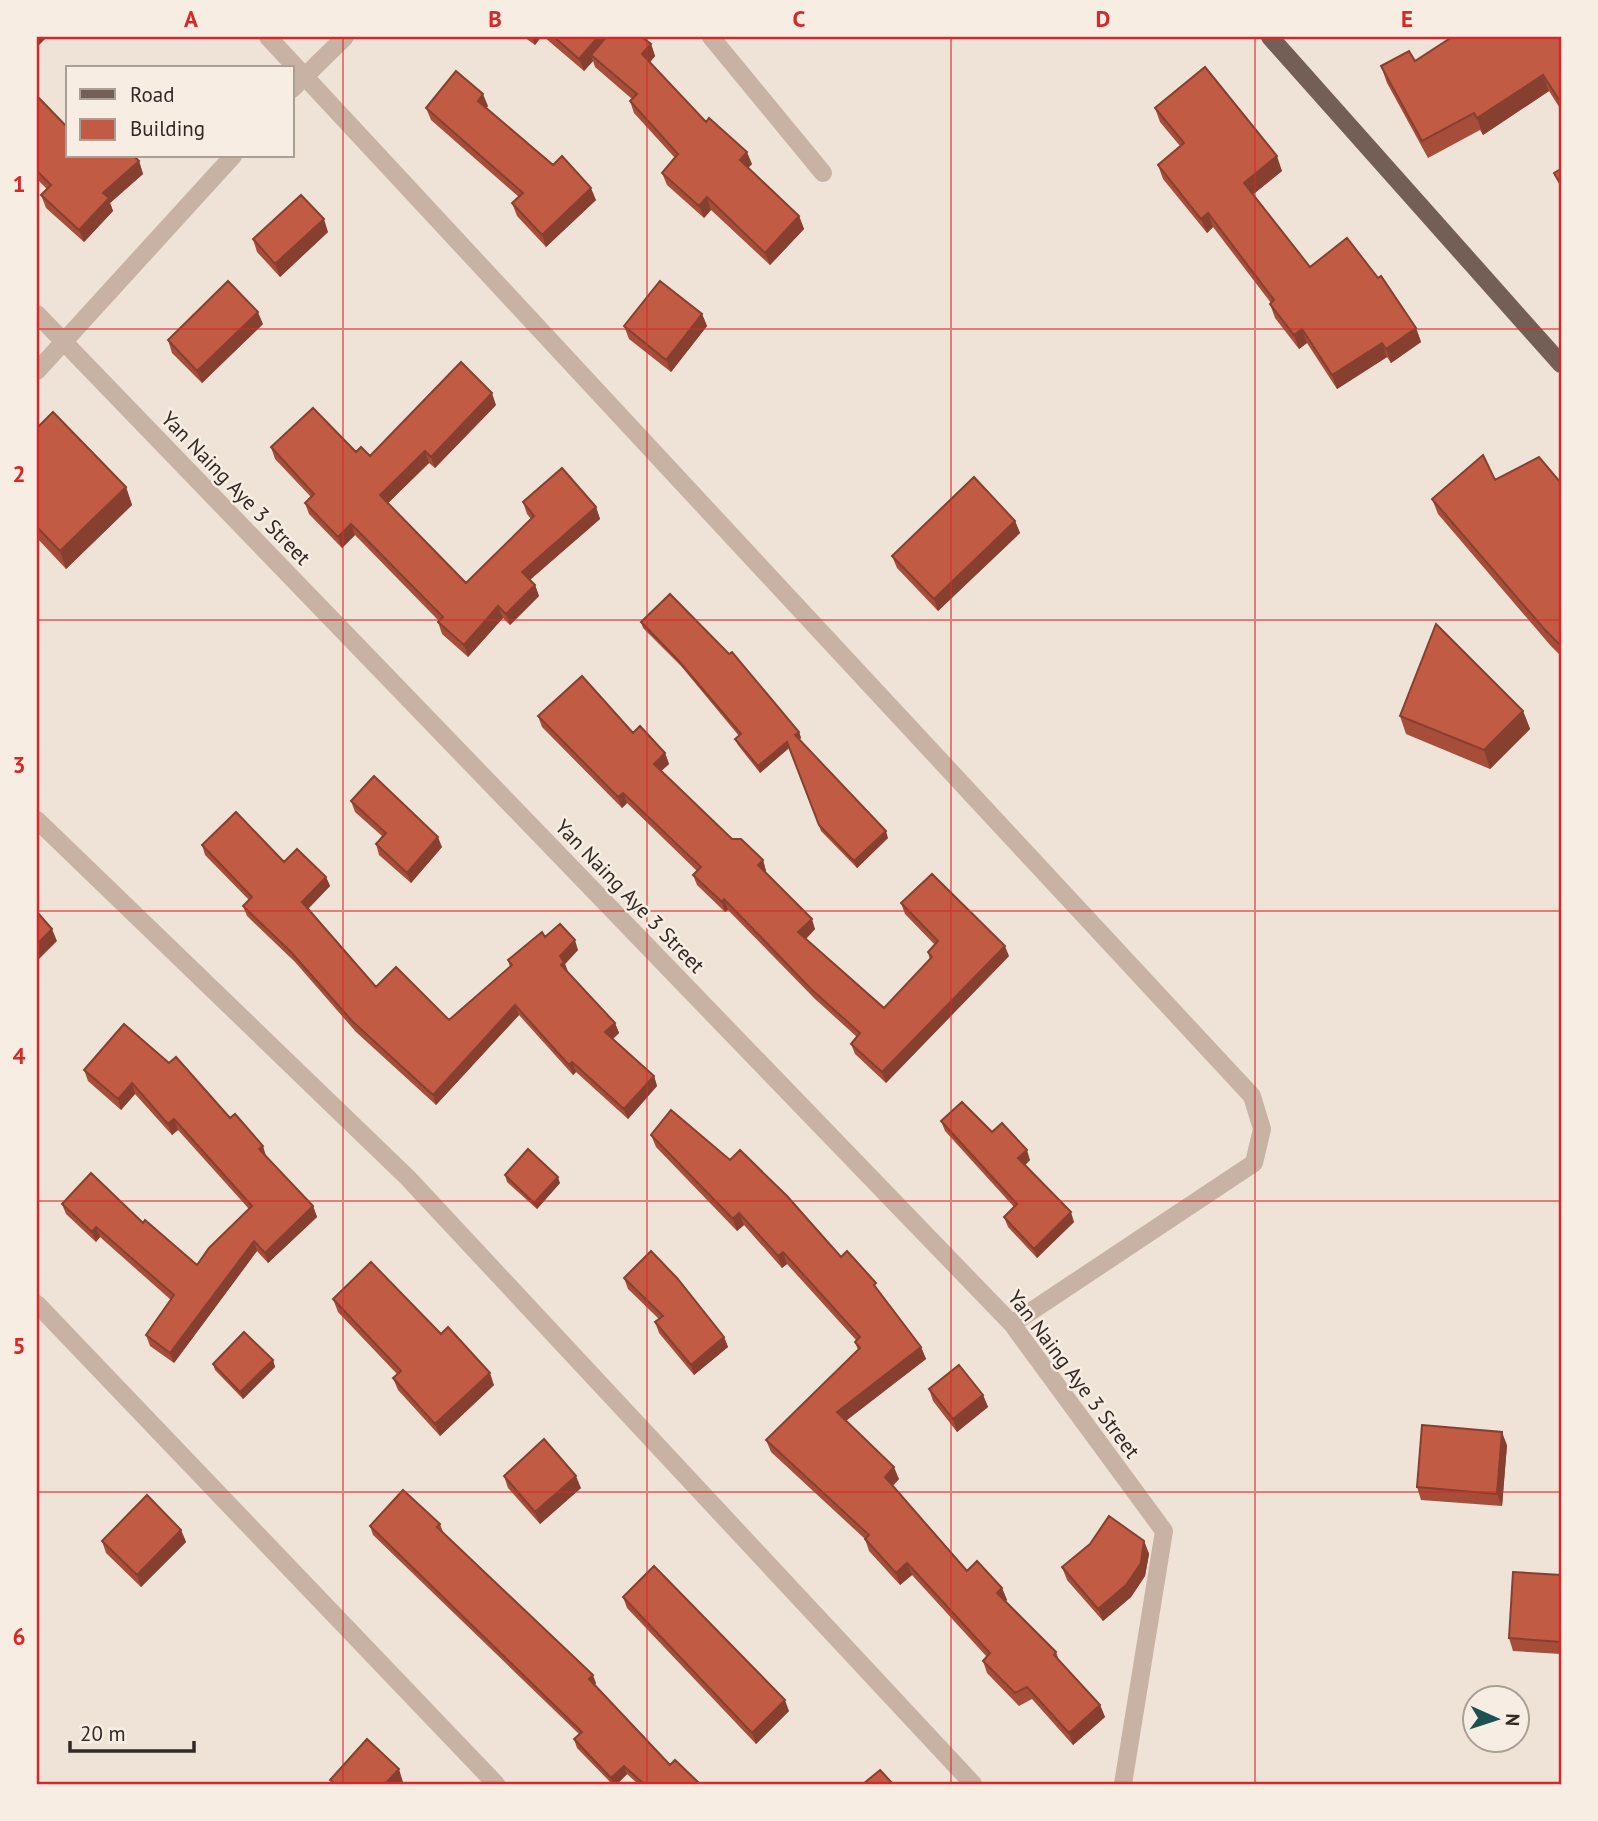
<svg xmlns="http://www.w3.org/2000/svg" width="1598" height="1821" font-family="'PT Sans',sans-serif">
<style>
.lines{fill:none;stroke-linecap:round;stroke-linejoin:round}
.minor{stroke:#c7b2a4;stroke-width:18}
.major{stroke:#745f56;stroke-width:18}
.wall{fill:#a64e3a}
.shaded-wall{fill:#87402f}
.building{fill:#c15b43;stroke:#87402f;stroke-width:2}
.grid{fill:none;stroke:#d62828;stroke-width:2;stroke-opacity:0.55}
.labels{text-anchor:middle;dominant-baseline:central;stroke-width:5;stroke-linejoin:round;paint-order:stroke}
.street-label{font-size:21px;fill:#322925;stroke:#f8ede3}
.neatline{fill:none;stroke:#d62828;stroke-width:2.5}
.grid-label{font-size:23px;text-anchor:middle;font-weight:bold;fill:#d62828}
</style>
<rect width="100%" height="100%" fill="#efe3d7"/>
<g class="lines">
<path class="minor" d="M268,37L1252,1096L1262,1129L1254,1163L1012,1324
M711,37L823,173
M292,89L345,37
M37,314L1012,1324L1164,1531L1123,1784
M37,371L233,156
M37,820L408,1178L973,1784
M37,1304L496,1784"/>
<path class="major" d="M1270,37L1561,364"/>
</g>
<path class="wall" d="M524,37H541L535,45Z
M544,37H642L651,44L655,56L650,62L706,122L752,164L748,168L799,216L804,229L770,265L711,210L704,218L667,185L662,173L675,158L634,113L630,101L632,99L595,67L593,61L584,71Z
M1561,37V110L1549,91L1483,135L1480,130L1428,158L1387,83L1381,66Z
M37,96L68,156L139,161L143,174L110,203L113,211L84,242L46,208L41,195L47,189L37,179Z
M488,106L486,108L596,200L546,247L517,216L512,203L519,197L431,120L426,108Z
M1155,108L1282,171L1253,194L1310,267L1416,328L1421,342L1391,363L1387,357L1337,389L1307,343L1299,349L1275,318L1270,304L1271,303L1213,227L1207,233L1163,179L1158,165L1180,146L1160,122Z
M328,232L280,277L257,252L253,239Z
M702,314L707,326L671,372L629,339L624,326Z
M263,324L202,383L172,353L168,340Z
M496,405L435,468L429,463L388,503L466,583L531,519L527,514L523,502L596,507L600,519L530,580L535,585L539,596L510,625L503,618L468,657L442,634L438,622L439,621L355,535L342,548L309,514L305,503L311,497L275,459L271,447L356,452L370,456Z
M37,428L126,487L132,505L66,569L37,538Z
M1495,480L1561,483V656L1550,645L1438,514L1432,499Z
M1015,521L1020,533L938,611L897,568L892,556Z
M641,622L799,732L801,738L799,740L888,838L857,868L821,831L789,748L760,773L738,745L735,739L739,736L681,666L643,628Z
M1523,711L1530,729L1490,769L1406,734L1400,716Z
M538,716L633,733L665,753L669,764L661,771L732,839L763,860L766,871L765,873L815,929L806,939L884,1008L930,960L928,952L935,945L905,914L901,903L1009,956L886,1083L855,1054L851,1044L857,1037L815,999L728,910L725,912L697,885L693,875L697,871L627,803L622,808L542,727Z
M351,801L442,847L411,883L379,855L376,844L382,836L355,812Z
M202,845L284,862L326,877L330,886L308,909L376,987L449,1020L510,967L508,960L545,937L578,950L565,964L568,972L615,1023L619,1033L613,1039L654,1076L657,1086L628,1119L576,1072L573,1075L519,1015L436,1105L356,1032L295,962L247,916L243,906L249,900L205,855Z
M124,1024L230,1118L313,1206L317,1217L268,1263L257,1251L174,1363L150,1346L146,1335L171,1300L100,1237L96,1242L66,1214L62,1204L143,1223L197,1265L249,1209L178,1130L172,1135L135,1094L121,1110L88,1081L84,1070Z
M941,1121L992,1132L1030,1160L1025,1165L1074,1222L1037,1258L1008,1227L1004,1217L1014,1207L945,1131Z
M651,1135L841,1257L879,1291L921,1347L926,1359L846,1420L899,1479L893,1486L967,1571L1002,1588L1007,1600L1005,1602L1056,1652L1059,1660L1100,1705L1105,1717L1073,1745L1032,1699L1019,1706L987,1673L983,1661L987,1657L912,1575L900,1585L869,1551L865,1539L771,1452L766,1440L858,1350L855,1342L856,1340L787,1264L782,1268L744,1225L737,1231L656,1147Z
M505,1175L560,1183L537,1209L507,1182Z
M624,1278L724,1337L728,1347L694,1375L659,1333L655,1322L659,1319L628,1289Z
M333,1299L441,1334L494,1385L440,1436L398,1390L393,1378L397,1374L338,1312Z
M273,1360L275,1367L243,1399L215,1370L213,1364Z
M929,1389L983,1395L988,1407L957,1432L933,1401Z
M1507,1445L1502,1506L1421,1500L1417,1487Z
M504,1476L581,1488L540,1524L508,1488Z
M440,1524L443,1532L596,1683L595,1685L670,1765L698,1782L699,1784H638L627,1774L617,1784H612L577,1748L574,1739L579,1734L373,1535L370,1526Z
M181,1530L186,1542L141,1587L106,1553L102,1541Z
M1144,1541L1149,1554L1145,1576L1131,1597L1103,1621L1067,1580L1062,1567Z
M1561,1575V1654L1513,1651L1509,1638Z
M623,1597L789,1711L756,1744L627,1608Z"/>
<path class="shaded-wall" d="M37,37H47L37,47Z
M532,37H541L535,45Z
M598,37H606L591,55L593,61L584,71L579,59Z
M651,44L655,56L647,66L642,54Z
M1543,75L1549,91L1483,135L1477,118Z
M483,94L488,106L482,113L478,101Z
M747,152L752,164L744,172L740,160Z
M1277,156L1282,171L1250,197L1244,183Z
M139,161L143,174L110,203L113,211L84,242L79,230L103,193Z
M591,188L596,200L546,247L542,235Z
M707,197L711,210L704,218L699,206Z
M1208,213L1213,227L1207,233L1201,219Z
M799,216L804,229L770,265L765,253Z
M324,219L328,232L280,277L275,264Z
M258,312L263,324L202,383L197,371Z
M702,314L707,326L671,372L666,360Z
M1416,328L1421,342L1391,363L1386,349Z
M1302,329L1307,343L1299,349L1294,335Z
M1382,343L1387,357L1337,389L1332,375Z
M492,393L496,405L435,468L431,457Z
M425,451L429,463L384,507L380,495Z
M126,487L132,505L66,569L60,551Z
M596,507L600,519L526,583L522,572Z
M1015,521L1020,533L938,611L934,599Z
M351,524L355,535L342,548L338,537Z
M535,585L539,596L510,625L506,614Z
M498,606L503,618L468,657L464,645Z
M1523,711L1530,729L1490,769L1484,750Z
M799,732L801,738L797,741L795,735Z
M787,742L789,748L760,773L758,766Z
M665,753L669,764L658,774L654,764Z
M623,793L627,803L622,808L618,797Z
M886,831L888,838L857,868L854,861Z
M438,837L442,847L411,883L407,873Z
M763,860L766,871L761,876L758,865Z
M326,877L330,886L305,912L302,902Z
M724,899L728,910L725,912L722,902Z
M812,919L815,929L802,943L798,932Z
M52,929L57,941L37,961V944Z
M575,940L578,950L565,964L568,972L561,965L560,956Z
M1005,946L1009,956L886,1083L882,1072Z
M515,1005L519,1015L436,1105L433,1095Z
M615,1023L619,1033L609,1042L605,1032Z
M572,1062L576,1072L573,1075L569,1065Z
M654,1076L657,1086L628,1119L624,1109Z
M132,1083L135,1094L121,1110L118,1099Z
M174,1119L178,1130L172,1135L168,1124Z
M263,1146L266,1156L259,1149Z
M1027,1150L1030,1160L1022,1168L1018,1158Z
M558,1177L560,1183L537,1209L534,1203Z
M313,1206L317,1217L268,1263L265,1253Z
M1071,1212L1074,1222L1037,1258L1034,1249Z
M739,1213L744,1225L737,1231L733,1219Z
M96,1227L100,1237L96,1242L92,1232Z
M254,1241L257,1251L174,1363L170,1353Z
M783,1252L787,1264L782,1268L778,1256Z
M724,1337L728,1347L694,1375L691,1365Z
M921,1347L926,1359L842,1424L837,1412Z
M273,1360L275,1367L243,1399L240,1392Z
M490,1373L494,1385L440,1436L435,1424Z
M983,1395L988,1407L957,1432L953,1419Z
M1502,1432L1507,1445L1502,1506L1497,1494Z
M894,1467L899,1479L889,1489L885,1477Z
M576,1476L581,1488L540,1524L535,1512Z
M181,1530L186,1542L141,1587L137,1575Z
M1144,1541L1149,1554L1145,1576L1131,1597L1103,1621L1098,1609Z
M907,1563L912,1575L900,1585L896,1573Z
M1002,1588L1007,1600L1001,1605L997,1593Z
M593,1675L596,1683L592,1688L589,1679Z
M785,1700L789,1711L756,1744L752,1733Z
M1100,1705L1105,1717L1073,1745L1069,1733Z
M624,1766L627,1774L617,1784H613L611,1778Z
M399,1769L403,1782L401,1784H385Z"/>
<path class="building" d="M554,37H598L579,59Z
M606,37H642L651,44L642,54L706,122L709,118L747,152L740,160L799,216L765,253L707,197L699,206L662,173L678,154L630,101L637,94L591,55Z
M1452,37H1561V103L1543,75L1477,118L1474,113L1422,141L1381,66L1409,51L1415,61Z
M1205,67L1277,156L1244,183L1310,267L1347,238L1378,278L1381,276L1416,328L1386,349L1382,343L1332,375L1302,329L1294,335L1270,304L1274,300L1208,213L1201,219L1158,165L1184,143L1155,108Z
M456,71L483,94L478,101L553,165L562,156L591,188L542,235L512,203L523,193L426,108Z
M37,96L68,128V156H134L139,161L103,193L109,198L79,230L41,195L51,185L37,171Z
M1561,169V185L1554,173Z
M301,195L324,219L275,264L253,239Z
M228,281L258,312L197,371L168,340Z
M660,281L702,314L666,360L624,326Z
M461,362L492,393L431,457L425,451L380,495L466,583L534,516L523,502L562,468L596,507L522,572L535,585L506,614L498,606L464,645L438,622L443,617L351,524L338,537L305,503L314,494L271,447L313,408L356,452L361,447L370,456Z
M53,412L126,487L60,551L37,527V428Z
M1483,455L1495,480L1539,457L1561,483V646L1545,630L1432,499Z
M974,477L1015,521L934,599L892,556Z
M670,594L729,654L732,652L799,732L795,735L886,831L854,861L819,825L787,742L758,766L735,739L741,734L678,660L641,622Z
M1436,624L1523,711L1484,750L1400,716Z
M582,676L633,733L640,726L665,753L654,764L732,839H741L763,860L758,865L812,919L798,932L884,1008L932,957L928,952L938,941L901,903L932,874L1005,946L882,1072L851,1044L860,1033L811,989L724,899L722,902L693,875L701,867L623,793L618,797L538,716Z
M374,776L438,837L407,873L376,844L386,833L351,801Z
M236,812L284,862L297,849L326,877L302,902L376,987L396,967L449,1020L512,965L508,960L542,932L545,937L560,924L575,940L560,956L564,962L561,965L615,1023L605,1032L654,1076L624,1109L572,1062L569,1065L515,1005L433,1095L353,1022L291,952L243,906L252,897L202,845Z
M37,912L52,929L37,944Z
M124,1024L169,1063L176,1057L230,1118L235,1114L263,1146L259,1149L313,1206L265,1253L254,1241L170,1353L146,1335L174,1295L96,1227L92,1232L62,1204L91,1173L143,1223L145,1220L197,1265L209,1248L252,1206L174,1119L168,1124L132,1083L118,1099L84,1070Z
M962,1102L992,1132L1002,1123L1027,1150L1018,1158L1071,1212L1034,1249L1004,1217L1017,1204L941,1121Z
M671,1110L730,1160L740,1150L787,1196L841,1257L847,1251L876,1283L874,1285L921,1347L837,1412L894,1467L885,1477L967,1571L977,1561L1002,1588L997,1593L1056,1652L1054,1655L1100,1705L1069,1733L1027,1687L1015,1693L983,1661L990,1653L907,1563L896,1573L865,1539L869,1535L766,1440L860,1348L855,1342L860,1337L783,1252L778,1256L739,1213L733,1219L651,1135Z
M528,1149L558,1177L534,1203L505,1175Z
M651,1251L677,1278L724,1337L691,1365L655,1322L663,1316L624,1278Z
M371,1262L441,1334L448,1327L490,1373L435,1424L393,1378L401,1371L333,1299Z
M244,1332L273,1360L240,1392L213,1364Z
M959,1365L983,1395L953,1419L929,1389Z
M1422,1425L1502,1432L1497,1494L1417,1487Z
M544,1439L576,1476L535,1512L504,1476Z
M403,1490L440,1524L437,1527L593,1675L589,1679L670,1765L675,1760L698,1782L697,1784H644L624,1766L611,1778L574,1739L582,1732L370,1526Z
M147,1495L181,1530L137,1575L102,1541Z
M1109,1516L1144,1541L1141,1563L1126,1585L1098,1609L1062,1567L1090,1544Z
M654,1566L785,1700L752,1733L623,1597Z
M1513,1572L1561,1575V1642L1509,1638Z
M367,1739L399,1769L385,1784H335L330,1780Z
M880,1770L893,1784H863Z"/>
<path class="grid" d="M343,37V1784M647,37V1784M951,37V1784M1255,37V1784M37,329H1561M37,620H1561M37,911H1561M37,1201H1561M37,1492H1561"/>
<g class="labels">
<g class="street-label">
<text transform="translate(236 488) rotate(46)">Yan Naing Aye 3 Street</text>
<text transform="translate(630 896) rotate(46)">Yan Naing Aye 3 Street</text>
<text transform="translate(1074 1374) rotate(53)">Yan Naing Aye 3 Street</text>
</g>
</g>
<rect width="1598" height="1821" fill="none" stroke="#f8ede3" stroke-width="77"/>
<rect x="66" y="66" width="228" height="91" fill="#f8ede3" stroke="#a99f97" stroke-width="2"/>
<rect x="80" y="89" width="35" height="10" fill="#745f56" stroke="#a99f97" stroke-width="2"/>
<text x="130" y="102" font-size="21" fill="#322925">Road</text>
<rect x="80" y="119" width="35" height="21" fill="#c15b43" stroke="#a99f97" stroke-width="2"/>
<text x="130" y="136" font-size="21" fill="#322925">Building</text>
<g transform="translate(1496 1719) rotate(93)"><circle r="33" fill="#f8ede3" stroke="#a99f97" stroke-width="2"/>
<path d="M0-5L12 26L0 18L-12 26Z" fill="#1d5152"/>
<text y="-10" font-size="19" font-weight="bold" text-anchor="middle" fill="#322925">N</text>
</g>
<path d="M70 1741v10h124v-10" fill="none" stroke="#322925" stroke-width="3.5"/>
<text x="80" y="1741" font-size="21" fill="#322925" stroke="#f8ede3" stroke-width="5" paint-order="stroke">20 m</text>
<rect x="38" y="38" width="1522" height="1745" class="neatline"/>
<g class="grid-label">
<text x="191" y="27">A</text>
<text x="495" y="27">B</text>
<text x="799" y="27">C</text>
<text x="1103" y="27">D</text>
<text x="1407" y="27">E</text>
<text x="19" y="192">1</text>
<text x="19" y="482">2</text>
<text x="19" y="773">3</text>
<text x="19" y="1064">4</text>
<text x="19" y="1354">5</text>
<text x="19" y="1645">6</text>
</g>
</svg>
